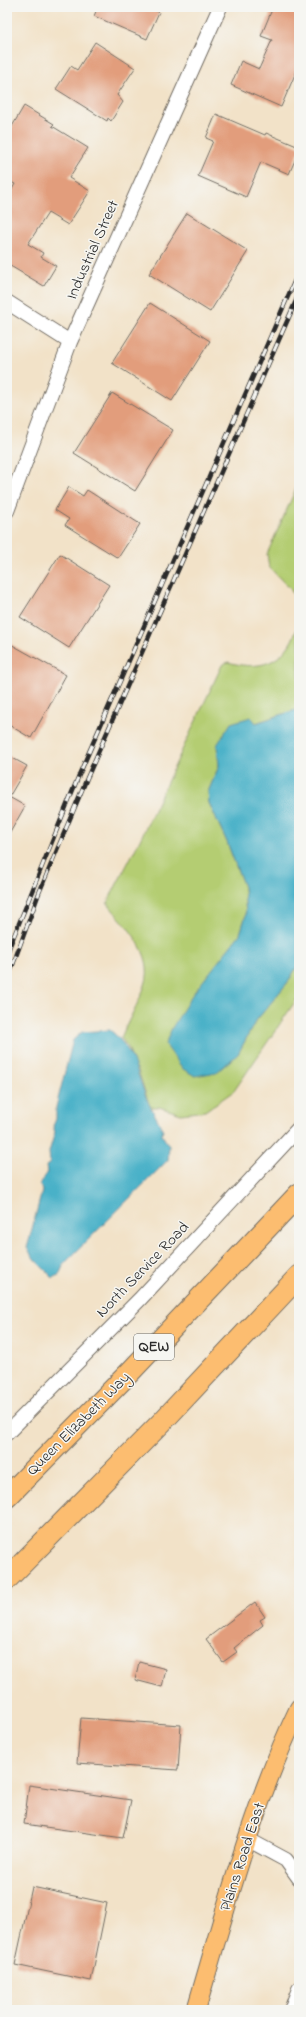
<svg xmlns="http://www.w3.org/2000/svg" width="306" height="2017" font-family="'Indie Flower',sans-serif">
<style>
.green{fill:#b4cd72;stroke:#707c4e}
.water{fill:#49b1c8;stroke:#3a6e7a}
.building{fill:#e29d7b}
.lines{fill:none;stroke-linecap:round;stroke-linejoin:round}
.minor-casing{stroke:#716b62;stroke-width:16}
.major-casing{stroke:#716b62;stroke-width:20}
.highway-casing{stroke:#716b62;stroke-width:23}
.minor{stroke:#fff;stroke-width:14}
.major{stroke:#fcbd6f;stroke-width:18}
.highway{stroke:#fcbd6f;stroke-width:21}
.rail-casing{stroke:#2b2b2b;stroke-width:4.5}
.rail{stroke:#f6f6f2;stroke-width:3;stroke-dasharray:9;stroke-linecap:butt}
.labels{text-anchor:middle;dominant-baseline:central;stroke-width:3;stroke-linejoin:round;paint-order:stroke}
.shield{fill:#f6f6f2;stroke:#686867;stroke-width:1}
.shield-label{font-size:15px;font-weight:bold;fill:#2b2b2b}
.street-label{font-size:16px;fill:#2b2b2b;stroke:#f6f6f2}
</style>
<rect width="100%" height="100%" fill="#f6f6f2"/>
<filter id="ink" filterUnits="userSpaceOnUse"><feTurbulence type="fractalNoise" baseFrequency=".025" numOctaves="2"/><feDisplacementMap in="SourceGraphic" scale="8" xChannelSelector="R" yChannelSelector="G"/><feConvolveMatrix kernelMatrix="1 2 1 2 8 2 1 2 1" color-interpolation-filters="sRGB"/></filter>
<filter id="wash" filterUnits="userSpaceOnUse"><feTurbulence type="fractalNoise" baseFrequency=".012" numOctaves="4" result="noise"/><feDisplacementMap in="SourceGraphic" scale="16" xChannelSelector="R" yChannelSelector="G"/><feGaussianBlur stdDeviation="0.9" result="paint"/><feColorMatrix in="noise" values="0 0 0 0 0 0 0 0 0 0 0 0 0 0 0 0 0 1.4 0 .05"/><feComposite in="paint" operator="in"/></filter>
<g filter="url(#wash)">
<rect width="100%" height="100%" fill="#f2e2c8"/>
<path class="green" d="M299,482V619L298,605L291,590L269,567L267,554Z
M299,621V709L255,723L217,745L219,766L208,792L209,803L227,842L244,887L246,915L240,934L223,957L238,1054L255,1022L288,982L299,963V996L234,1091L205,1111L181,1114L159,1107H150L138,1070L133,1063L129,1049L121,1038C128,1020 139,1003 145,985C156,954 125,925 107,903L140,840L222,665L228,662C265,673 290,659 299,621Z"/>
<path class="water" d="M299,709V963L288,982L255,1022L238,1054L217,1072L195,1076L183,1069L165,1044L172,1028L192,995L240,934L246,915L244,887L227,842L209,803L208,792L219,766L217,745L231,723L251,717L256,723Z
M110,1030C138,1053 136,1078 151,1108C155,1115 159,1122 163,1130L162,1135L169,1146L168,1160L64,1264L59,1275L53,1278L35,1260L27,1248L42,1191L40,1184L47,1173L46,1166L50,1163L49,1152L55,1132L53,1126L56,1119V1107L73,1040L82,1032Z"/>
<g id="blocks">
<path class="building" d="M98,7H147L159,12L147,39L94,16Z
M273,7H299V65L281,107L231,85L241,61L259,69L272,40L261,36Z
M95,42L135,68L117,95L123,102L111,121L108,118L107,121L56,89L71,66L77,70Z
M24,106L54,124L52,126L88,148L69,178L90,191L68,225L48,213L28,244L43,253L41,257L56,266L44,286L7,264V198L15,184L7,180V135Z
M216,114L265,135L266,133L299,147V151L289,174L261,162L246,197L198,176L213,141L206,138Z
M187,213L248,251L210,312L149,274Z
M150,303L210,341L172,401L112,363Z
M112,393L173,430L135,491L74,453Z
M69,487L83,496L87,490L140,524L118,558L65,525L69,519L55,510Z
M60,554L109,585L69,648L20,617Z
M7,642L66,675L31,738L7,724Z
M7,755L27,766L9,797L25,806L7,838Z
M255,1602L265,1617L260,1620L263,1625L234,1648L237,1652L223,1662L206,1639Z
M139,1662L166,1669L162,1687L135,1680Z
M81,1718L181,1725L178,1770L77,1763Z
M29,1785L131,1800L123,1838L24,1824Z
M32,1887L107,1903L91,1981L15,1965Z"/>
</g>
</g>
<g filter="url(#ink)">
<use href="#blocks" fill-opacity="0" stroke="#716b62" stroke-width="1"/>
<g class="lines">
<g class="minor-casing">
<path id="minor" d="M7,302L70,342
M7,511L70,342L220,7
M7,1433L140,1299L299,1128
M247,1839L286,1860L299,1878
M291,2010L299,1989"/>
</g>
<g class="major-casing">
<path id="major" d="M196,2010C226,1908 253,1804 299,1708"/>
</g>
<g class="highway-casing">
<path id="highway" d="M7,1497L131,1371L299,1194
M7,1579L162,1422L299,1276"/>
</g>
<use href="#minor" class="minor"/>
<use href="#major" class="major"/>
<use href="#highway" class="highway"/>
<g class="rail-casing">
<path id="rail" d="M7,953L79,775L299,271
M7,981L39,893L87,778L299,294"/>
</g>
<use href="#rail" class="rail"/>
</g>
</g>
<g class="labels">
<rect class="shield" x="134" y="1334" width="40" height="26" rx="3"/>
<g class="shield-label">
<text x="154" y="1347">QEW</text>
</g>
<g class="street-label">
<text transform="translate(93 250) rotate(-66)">Industrial Street</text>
<text transform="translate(143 1270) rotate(-46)">North Service Road</text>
<text transform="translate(79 1424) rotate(-45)">Queen Elizabeth Way</text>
<text transform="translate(243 1857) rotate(-72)">Plains Road East</text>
</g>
</g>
<rect width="306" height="2017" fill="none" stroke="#f6f6f2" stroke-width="24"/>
</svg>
